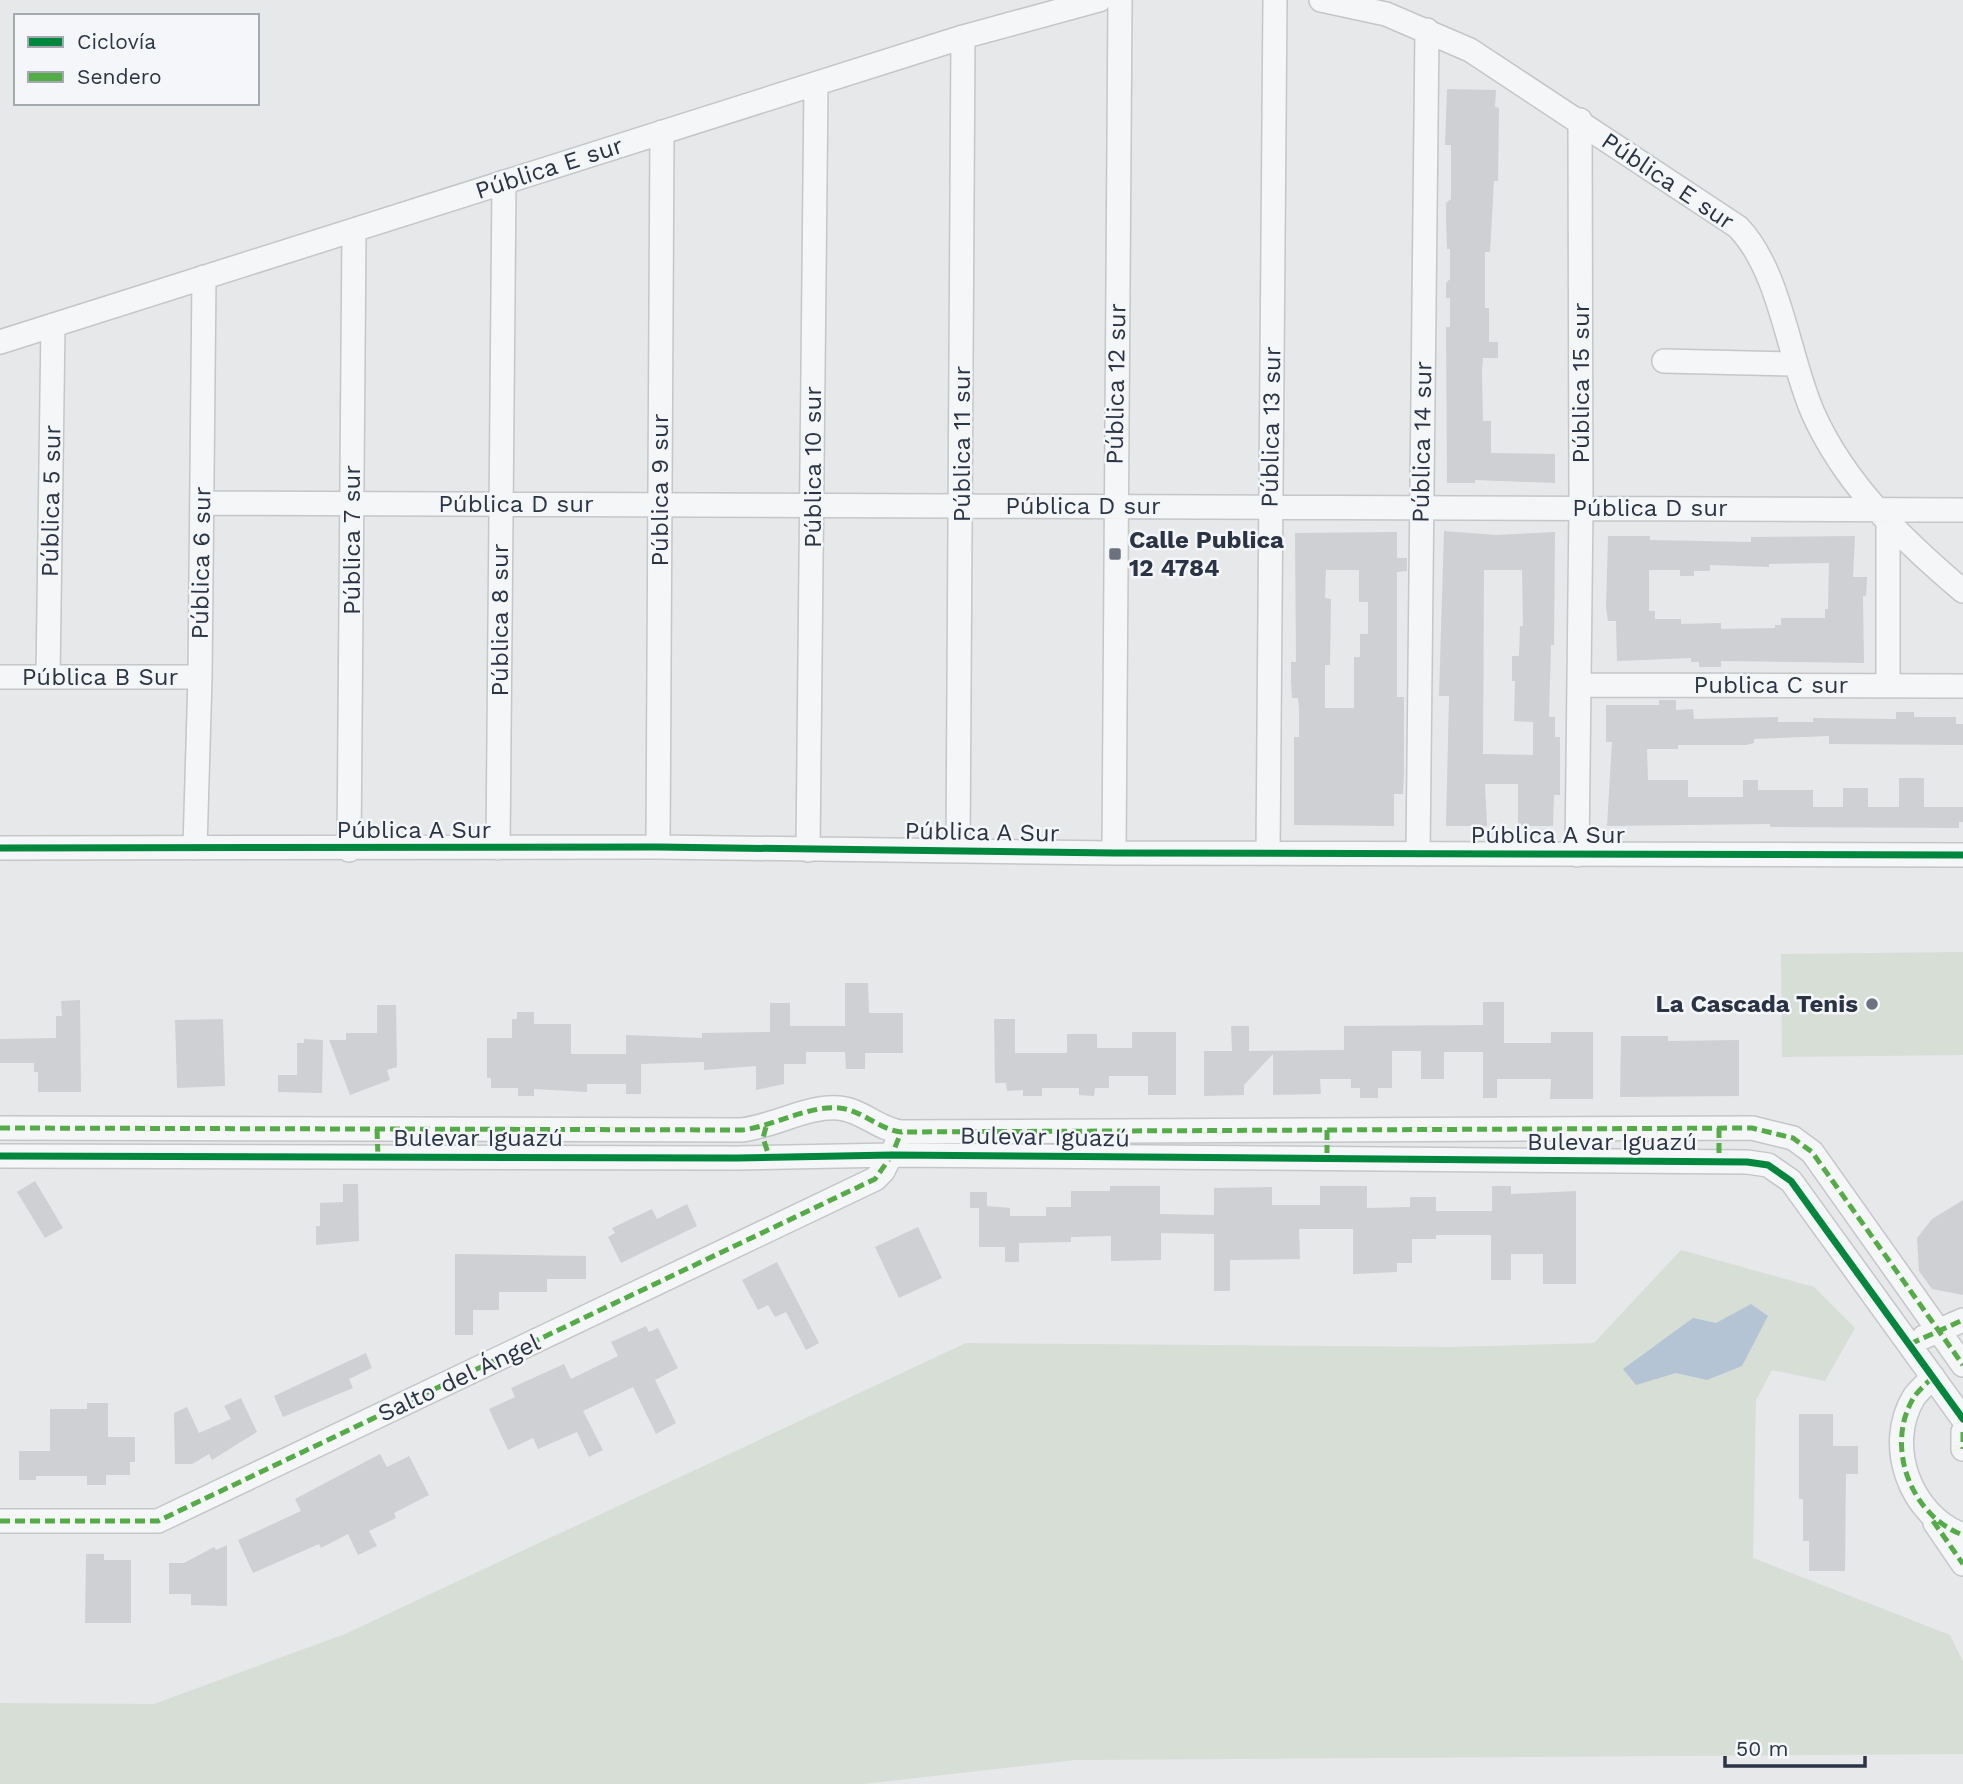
<svg xmlns="http://www.w3.org/2000/svg" width="1963" height="1784" font-family="'Work Sans',sans-serif">
<style>
.green{fill:#d6ded6}
.water{fill:#b4c4d5}
.building{fill:#ced0d3;fill-rule:evenodd}
.lines{fill:none;stroke-linecap:round;stroke-linejoin:round}
.minor-casing{stroke:#c4c6c8;stroke-width:26}
.minor{stroke:#f5f6f7;stroke-width:23}
.quiet{stroke:#54ac47;stroke-width:5;stroke-dasharray:10 5;stroke-linecap:butt}
.cycleway-casing{stroke:#f4f6f9;stroke-width:11}
.cycleway{stroke:#00873e;stroke-width:7}
.poi-dot{fill:#6c737f;stroke:#f4f6f9;stroke-width:2.5}
.labels{text-anchor:middle;dominant-baseline:central;stroke-width:5;stroke-linejoin:round;paint-order:stroke}
.street-label{font-size:24px;fill:#2b3445;stroke:#f4f6f9}
.poi-label{font-size:24px;font-weight:bold;fill:#2b3445;stroke:#f4f6f9;text-anchor:start}
</style>
<rect width="100%" height="100%" fill="#e6e8ea"/>
<path class="green" d="M1963,952V1055L1782,1057L1781,954Z
M1681,1250L1814,1287L1855,1328L1825,1381L1772,1370L1756,1400L1753,1558L1950,1635L1963,1662V1754L1075,1760L863,1784H0V1703L154,1704L345,1634L966,1343L1450,1347L1594,1343Z"/>
<path class="water" d="M1751,1304L1768,1316L1742,1366L1707,1380L1676,1373L1636,1385L1623,1369L1693,1318L1716,1323Z"/>
<path class="building" d="M1447,89L1496,90L1495,107L1499,108L1498,181H1494L1490,252H1485V308H1489V342H1498V358H1483L1482,372L1483,421H1491V453L1555,454V483L1475,480V483H1447L1446,327H1450V298H1446V283L1450,279V249H1447L1446,221V203L1451,199V145H1445Z
M1444,531L1496,535L1555,532L1554,645H1551L1549,717H1555V737H1560V795H1554L1553,826H1518V784H1485L1487,826H1446L1449,696H1439ZM1484,570H1522L1523,626H1520L1519,656H1512V681H1515L1514,721L1533,722V755L1483,754Z
M1397,532V558H1407V571L1397,572V697H1404V772L1403,794H1394V826L1294,825V737H1299V708L1298,698H1292L1291,681V662H1296L1295,533ZM1326,570H1359V602H1368V634H1360V657H1354V708H1325V665H1330L1331,599L1325,598Z
M1608,536H1650V540L1751,542V537L1855,536L1853,577H1867L1866,596H1863L1864,663L1721,661V667H1699V662H1691V658L1617,661L1616,621H1608L1606,607ZM1829,563L1828,609H1825V618H1781V625H1775V628L1721,629V623L1681,624V619H1655V611H1649V570H1680V576H1694V571H1710V565L1769,567V564Z
M1659,700H1676V710L1693,709L1694,719L1778,717V722H1813V718L1896,719V712H1914V717H1956V724H1963V745L1829,744V736L1754,739V743L1746,745H1678V749H1647L1648,780H1688V797H1743V780H1758V790H1813V807H1843V788H1868V807H1899V778H1924V807H1963V822H1959V828L1770,827V824L1607,826L1612,742H1606V705H1659Z
M845,983H868L869,1013H903V1053H865V1069H846L845,1052H806V1064H784V1084L756,1090V1066L704,1070V1062L641,1064V1094H626V1084H587V1092L534,1089V1096H518V1088H491V1078H487V1038H512V1019H517V1012H534V1024H571V1054H626V1035L702,1038V1033L770,1032V1003H790V1026H845Z
M80,1000L81,1092H38V1072H34V1063H0V1039L56,1038V1016H62L61,1001Z
M1483,1002H1504V1043H1551V1032H1593V1099H1550L1551,1079H1497V1098H1483V1052H1444V1079H1421V1051H1392V1088H1378V1098H1360V1088H1351V1079H1320L1321,1094L1273,1095V1054L1244,1085V1095L1204,1096V1051H1232L1231,1026H1249V1051L1344,1050V1026L1483,1025Z
M377,1005H396L397,1067L387,1070L390,1080L350,1095L329,1040H346V1033H377Z
M223,1019L225,1086L177,1088L175,1020Z
M994,1019H1015V1053H1067V1034H1097V1048H1132V1032H1176V1095H1148V1076H1109V1088H1095L1094,1096L1079,1095V1088H1042V1096H1023V1090L1007,1091L1006,1083H995Z
M1621,1036H1668V1041L1739,1040V1096L1620,1097Z
M304,1039L323,1040L322,1093L278,1092V1075H297V1043H304Z
M35,1181L63,1228L45,1238L17,1192Z
M343,1184H358L359,1241L316,1245V1226H320V1203L343,1202Z
M1110,1186H1160V1214L1214,1215V1188L1272,1187V1205H1320V1186H1367V1208L1410,1207V1197H1436V1211H1492V1186H1511V1194L1576,1191V1284H1543V1254H1511V1280H1491V1235H1436V1239H1412V1263H1397V1272L1353,1274V1229H1299L1300,1259L1230,1260V1291H1214V1234L1161,1233V1260L1111,1261V1236L1071,1237V1242L1019,1243V1262H1005V1247H979V1208H970V1192H987V1206L1010,1208V1216H1046V1207H1071V1191H1110Z
M1963,1200V1295L1932,1289L1919,1271L1917,1238L1932,1219Z
M687,1204L697,1226L621,1263L608,1237L615,1233L612,1228L652,1209L657,1219Z
M918,1227L942,1278L899,1298L875,1247Z
M455,1254L586,1256V1279H547V1292H499V1310H473V1335H455Z
M777,1262L819,1343L806,1350L786,1312L775,1317L768,1305L758,1310L742,1280Z
M646,1326L649,1332L658,1328L678,1368L655,1380L676,1423L656,1434L633,1387L583,1411L603,1450L589,1457L577,1432L538,1449L533,1438L508,1450L489,1409L515,1397L511,1388L564,1364L571,1379L618,1356L611,1342Z
M366,1353L372,1368L349,1379L353,1388L283,1417L274,1396Z
M241,1398L257,1432L212,1460L209,1454L192,1464H175L174,1413L187,1407L199,1433L231,1419L224,1406Z
M87,1403H108V1437H135V1462H130V1475H106V1485H87V1476H36V1480H19V1451H50V1409H87Z
M1799,1414H1833V1446H1858V1474H1846L1845,1571H1809V1541H1803V1499H1799Z
M380,1454L387,1467L409,1456L429,1495L394,1513L396,1518L369,1531L377,1546L358,1555L348,1534L321,1548L319,1544L253,1573L238,1540L301,1511L295,1499Z
M227,1545V1606L191,1605V1594H169V1563H184L214,1547L216,1550Z
M86,1554H104V1560H131V1623H85Z"/>
<g class="lines">
<g class="minor-casing">
<path id="minor" d="M1321,0L1386,14L1470,50L1738,227C1781,272 1788,356 1813,413C1845,485 1904,541 1963,591
M0,342L963,37L1099,0
M1664,361L1794,364
M202,503L1963,510
M0,677H200
M48,677L53,325
M1579,685L1963,686
M1888,685V522
M658,847L662,132
M0,848L658,847L1114,853L1963,855
M195,848L200,677L204,277
M498,848L504,182
M349,850L354,231
M808,850L816,84
M958,851L963,37
M1114,853L1120,0
M1268,853L1275,0
M1418,854L1427,30
M1577,855L1581,507L1580,120
M0,1128L742,1130C775,1126 809,1105 839,1108C862,1110 878,1129 901,1132L1752,1128L1793,1138L1812,1152L1963,1365
M0,1156L737,1158L892,1155L1747,1162L1768,1165L1791,1181L1963,1419
M1924,1337L1963,1320
M1933,1377C1927,1383 1919,1390 1914,1397C1884,1446 1911,1516 1963,1535
M1963,1432V1449
M0,1521H158L875,1179L883,1171L896,1145
M1935,1523L1963,1564"/>
</g>
<use href="#minor" class="minor"/>
<path class="quiet" d="M766,1127L763,1138L769,1156
M0,1128L742,1130C775,1126 809,1105 839,1108C862,1110 878,1129 901,1132L1752,1128L1793,1138L1812,1152L1963,1365
M1719,1128V1162
M377,1129L378,1157
M1327,1130V1159
M1910,1344L1963,1320
M1933,1377C1927,1383 1919,1390 1914,1397C1884,1446 1911,1516 1963,1535
M1963,1432V1449
M0,1521H158L875,1179L892,1155L901,1132
M1933,1521L1963,1564"/>
<g class="cycleway-casing">
<path id="cycleway" d="M0,848L658,847L1114,853L1963,855
M0,1156L737,1158L892,1155L1747,1162L1768,1165L1791,1181L1963,1419"/>
</g>
<use href="#cycleway" class="cycleway"/>
</g>
<g class="poi-dot">
<rect x="1108" y="547" width="14" height="14" rx="3.5"/>
<circle cx="1872" cy="1004" r="7"/>
</g>
<g class="labels">
<g class="street-label">
<text transform="translate(549 168) rotate(-18)">Pública E sur</text>
<text transform="translate(1668 181) rotate(34)">Pública E sur</text>
<text transform="translate(1581 383) rotate(-90)">Pública 15 sur</text>
<text transform="translate(1116 384) rotate(-89)">Pública 12 sur</text>
<text transform="translate(1271 427) rotate(-89)">Pública 13 sur</text>
<text transform="translate(1422 442) rotate(-89)">Pública 14 sur</text>
<text transform="translate(962 444) rotate(-90)">Pública 11 sur</text>
<text transform="translate(813 467) rotate(-90)">Pública 10 sur</text>
<text transform="translate(660 490) rotate(-90)">Pública 9 sur</text>
<text transform="translate(51 501) rotate(-89)">Pública 5 sur</text>
<text x="516" y="504">Pública D sur</text>
<text x="1083" y="506">Pública D sur</text>
<text x="1650" y="508">Pública D sur</text>
<text transform="translate(352 540) rotate(-90)">Pública 7 sur</text>
<text transform="translate(201 563) rotate(-89)">Pública 6 sur</text>
<text transform="translate(500 620) rotate(-90)">Pública 8 sur</text>
<text x="100" y="677">Pública B Sur</text>
<text x="1771" y="685">Publica C sur</text>
<text x="414" y="830">Pública A Sur</text>
<text transform="translate(982 832) rotate(1)">Pública A Sur</text>
<text x="1548" y="835">Pública A Sur</text>
<text transform="translate(1045 1137) rotate(1)">Bulevar Iguazú</text>
<text x="478" y="1138">Bulevar Iguazú</text>
<text x="1612" y="1142">Bulevar Iguazú</text>
<text transform="translate(459 1378) rotate(-25)">Salto del Ángel</text>
</g>
<g class="poi-label">
<text x="1129" y="540">Calle Publica<tspan x="1129" dy="28">12 4784</tspan></text>
<text x="1858" y="1004" text-anchor="end">La Cascada Tenis</text>
</g>
</g>
<rect x="14" y="14" width="245" height="91" fill="#f4f6f9" stroke="#a4a8b1" stroke-width="2"/>
<rect x="28" y="37" width="35" height="10" fill="#00873e" stroke="#a4a8b1" stroke-width="2"/>
<text x="77" y="49" font-size="21" fill="#2b3445">Ciclovía</text>
<rect x="28" y="72" width="35" height="10" fill="#54ac47" stroke="#a4a8b1" stroke-width="2"/>
<text x="77" y="84" font-size="21" fill="#2b3445">Sendero</text>
<path d="M1725 1756v10h140v-10" fill="none" stroke="#2b3445" stroke-width="3.5"/>
<text x="1736" y="1756" font-size="21" fill="#2b3445" stroke="#f4f6f9" stroke-width="5" paint-order="stroke">50 m</text>
</svg>
